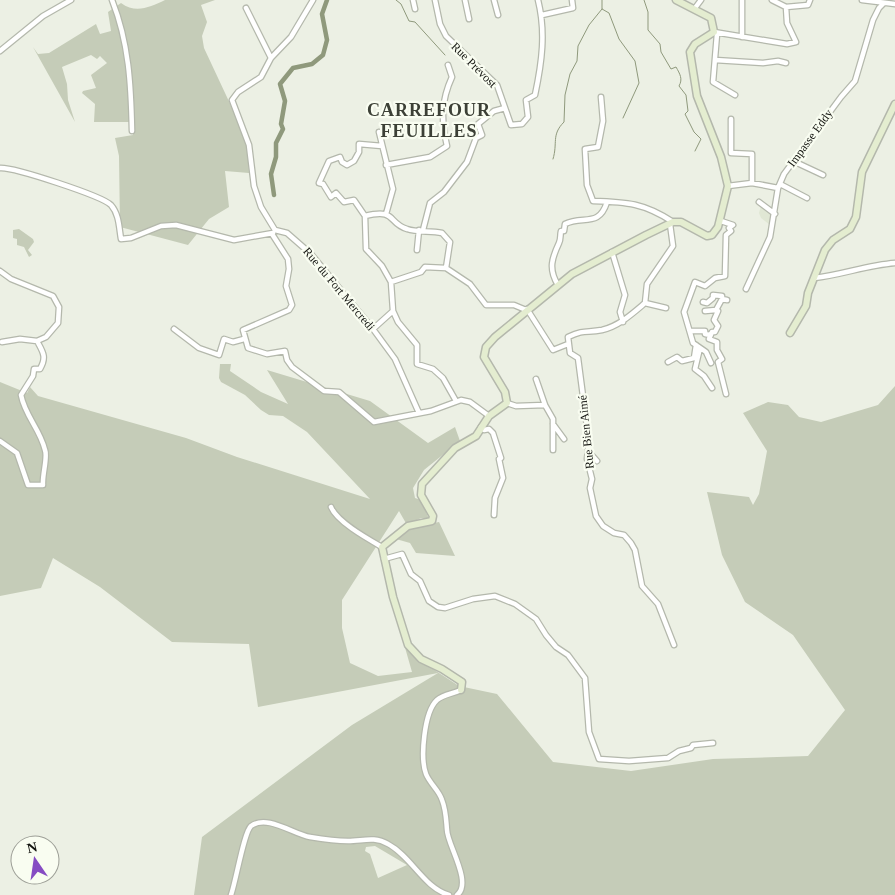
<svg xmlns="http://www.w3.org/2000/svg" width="895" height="895" font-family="Georgia,serif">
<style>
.built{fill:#e0e7d4}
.green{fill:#c5ccb8;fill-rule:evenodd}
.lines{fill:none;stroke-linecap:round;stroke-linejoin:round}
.stream{stroke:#8f997c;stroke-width:1}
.canal{stroke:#8f997c;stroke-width:4.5}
.street-casing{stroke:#b4b8ac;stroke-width:7}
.secondary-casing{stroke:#b4b8ac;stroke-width:9}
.street{stroke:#fff;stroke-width:4.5}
.secondary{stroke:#e4edd0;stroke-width:6}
.labels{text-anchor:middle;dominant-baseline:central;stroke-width:4.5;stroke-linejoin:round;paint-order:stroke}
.street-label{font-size:12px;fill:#12130f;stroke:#f9fdf1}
.district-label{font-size:18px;font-weight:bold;letter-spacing:1px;fill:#3c4036;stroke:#f9fdf1}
</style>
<rect width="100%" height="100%" fill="#ecf0e4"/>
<path class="built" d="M761,206L772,215L770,225L761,218L759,213Z"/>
<path class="green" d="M165,0H215L201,5L207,22L202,36L204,48L240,125L248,152L249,173L225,171L229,207L209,219L188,245L120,227L119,156L115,138L133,135L134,122H94L95,104L82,93L83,91L96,88L91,75L107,63L100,56L97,59L91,55L62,67L67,84L68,100L75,122L33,47L38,54L49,53L96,24L100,34L111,31L108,12L121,3C136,14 150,7 165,0Z
M19,229L33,239L34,242L28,250L32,255L29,257L24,247L17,245V239L13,238V230Z
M220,364H231L230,371L261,392L288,404L267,370L370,401L428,443L455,427L460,441L424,470L413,488L415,498L421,500L429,519L421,518L407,525L399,511L342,600V628L350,663L378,676L412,672L396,616L419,660L459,686L497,694L553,762L631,771L713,759L808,756L845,710L793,635L745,602L722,555L707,492L749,497L753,505L759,494L767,451L743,413L768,402L788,405L799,417L821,422L878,405L895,386V895H194L202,837L352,725L438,673L258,707L249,644L172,642L100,587L53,558L41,588L0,596V382L27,393L30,387L38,396L186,438L237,457L370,499L307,432L283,416L269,415L261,410L245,395L221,382L219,378ZM375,846L407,865L378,878L370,854L365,851L366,847Z
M439,522L455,556L416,553L410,543L396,539L408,528Z"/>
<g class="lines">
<path class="stream" d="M396,0L401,4L409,21L415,22L445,55
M602,0V9L609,13L619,39L635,61L639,83L623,118
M644,0L648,12V30L660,44L661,52L671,69L676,67C680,74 683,79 679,86L686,95L688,111L685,114L694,132L701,139L695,151
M553,159C558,143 551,135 564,122L565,95L570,74L577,61L578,46L589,25L602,9"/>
<path class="canal" d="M274,195L271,174L276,157V143L283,129L281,124L285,101L280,84L293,68L312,64L323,55L327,40L322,14L327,0"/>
<g class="street-casing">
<path id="street" d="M112,0C129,43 131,85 132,131
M313,0L291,37L271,58L261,77L238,92L232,100L249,145L254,186L261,207L275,230L287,233L311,254L373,329L395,359L419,413
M413,0L415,9
M435,0L440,24L446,36L497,85L511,125L522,124L528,117L526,100L535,95C542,62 546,32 538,0
M465,0L469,19
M494,0L498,15
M862,0L895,4
M786,7L808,5L810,0
M246,8L271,58
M695,8L701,0
M542,15L573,8L572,0
M714,32L787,44L796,42L787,23L786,7L772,0
M717,34L713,82L735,95
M742,37V0
M0,51L43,16L71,0
M715,60L763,63L778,61L786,63
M601,97L603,121L598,147L585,149L587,185L593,201C627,202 644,203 673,222
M731,119V153L752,154V183
M379,132L393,189L386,214
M793,161L823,175
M386,165L430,157L447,146C441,120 441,101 452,77L448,65
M0,168C14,167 102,196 111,205C119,214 119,227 121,239L131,238L161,226L176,225L234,240L273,233
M780,184L807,198
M728,186L752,183L778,188
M759,202L775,214
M365,216L354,200L344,202L336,193L331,197L323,184L319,183L329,161L340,157L342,162L347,165L354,161L359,152V144L382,146
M670,224L673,246L647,284L645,303C632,314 619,326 602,330C586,333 585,329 568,337L570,353L578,358L589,442L587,459L592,479L590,488L596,516L603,526L614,533L624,535L631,543L635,550L642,586L658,604L674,645
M423,230L430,203L444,192L467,162L476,138L482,135L478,124L494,111L505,108
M272,234L288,259L289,269L286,286L292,305L289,310L243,330L248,348L267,354L285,351L287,360L292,367L324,391L339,392L374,422L431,411L461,400L470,402L489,416
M417,250L419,230
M612,252L625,295L620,312L623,322
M0,271L11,279L53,296L59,307L58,323L46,337L37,341L20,339L2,342
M814,278C842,275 867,265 895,263
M391,282L421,272L425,267L446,268
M558,285C548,269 552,258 559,243C561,239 560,235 561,231H564L565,224C583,215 599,228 607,202
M746,289L770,237L778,188L784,174L841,97L855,81L873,20L879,8L884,3
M703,302L707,303L713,298V295L722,296V299
M645,303L666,308
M527,309L553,350L568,344
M716,310L718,311L714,320L718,326L715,332H712L709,339L717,342V350L722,359L718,362L726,394
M393,311L398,322L417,345V364L433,369L443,378L456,401
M705,311L716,310L722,299L727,300
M174,329L199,348L219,355L224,339L233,342L244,339
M373,329L393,311L391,282L382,266L366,249L365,216C397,208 387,223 407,229C418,233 431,230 442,233L450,242L446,268L470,284L486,305H514L526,310
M691,331H705V334L710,335
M700,348L695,369L704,376L712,388
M668,362L677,357L682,361L694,358L696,345
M711,363L706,352L693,343L684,312L695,282L705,286L715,278L725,276L726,235L731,231L729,228L733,225L721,221
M536,379L545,405
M507,403L516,406L545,405L553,419V450
M553,424L564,439
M481,427L484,430L489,429L493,433L501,458L499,459L503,478L495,498L494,515
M0,441L17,453L28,485H43C42,475 48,457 45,450C40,429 25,416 21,395L33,376L34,369H40C47,357 43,352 37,341
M589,452L597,461
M331,507C337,522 368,539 382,547
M384,559L402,554L411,574L420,581L429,601L438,607L445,608L473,599L495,596L515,604L536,619L546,635L556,647L568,655L585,678L589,732L599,759L629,761L668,758L679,751L691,748L693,745L713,743
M231,895C236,881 244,832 251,826C267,814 293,834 310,837C322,839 335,841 348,841C363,841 374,836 388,844C411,856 424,888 449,895
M457,895C473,883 447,844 447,830C446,819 446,810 442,800C439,790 430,784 426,774C420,758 424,712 437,700C444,694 453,694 461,690"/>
</g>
<g class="secondary-casing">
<path id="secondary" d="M790,333L806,306L808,293L825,250L833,240L850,229L856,217L862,172L895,104
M461,690L462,682L442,669L421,659L408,645L393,597L382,547L408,526L432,521L433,516L421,495L422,484L455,448L476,436L489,416L507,403L505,392L484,357L486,347L495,337L572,274L646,235L673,222H681L707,236L712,235L718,227L728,186L721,157L697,96L690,52L695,44L714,32L711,18L676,0"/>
</g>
<use href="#street" class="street"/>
<use href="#secondary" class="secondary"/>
</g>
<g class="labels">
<g class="street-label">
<text transform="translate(474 65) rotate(45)">Rue Prévost</text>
<text transform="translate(810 138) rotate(-54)">Impasse Eddy</text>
<text transform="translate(339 289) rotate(50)">Rue du Fort Mercredi</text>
<text transform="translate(586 432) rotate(-96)">Rue Bien Aimé</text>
</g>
<g class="district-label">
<text x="429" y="110">CARREFOUR<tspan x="429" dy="21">FEUILLES</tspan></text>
</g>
</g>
<g transform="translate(35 860) rotate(347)"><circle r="24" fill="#f9fdf1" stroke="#9d9f97"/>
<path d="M0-4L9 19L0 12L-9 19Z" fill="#864cc3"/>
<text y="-8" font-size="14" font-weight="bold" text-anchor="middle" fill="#12130f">N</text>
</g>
</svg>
